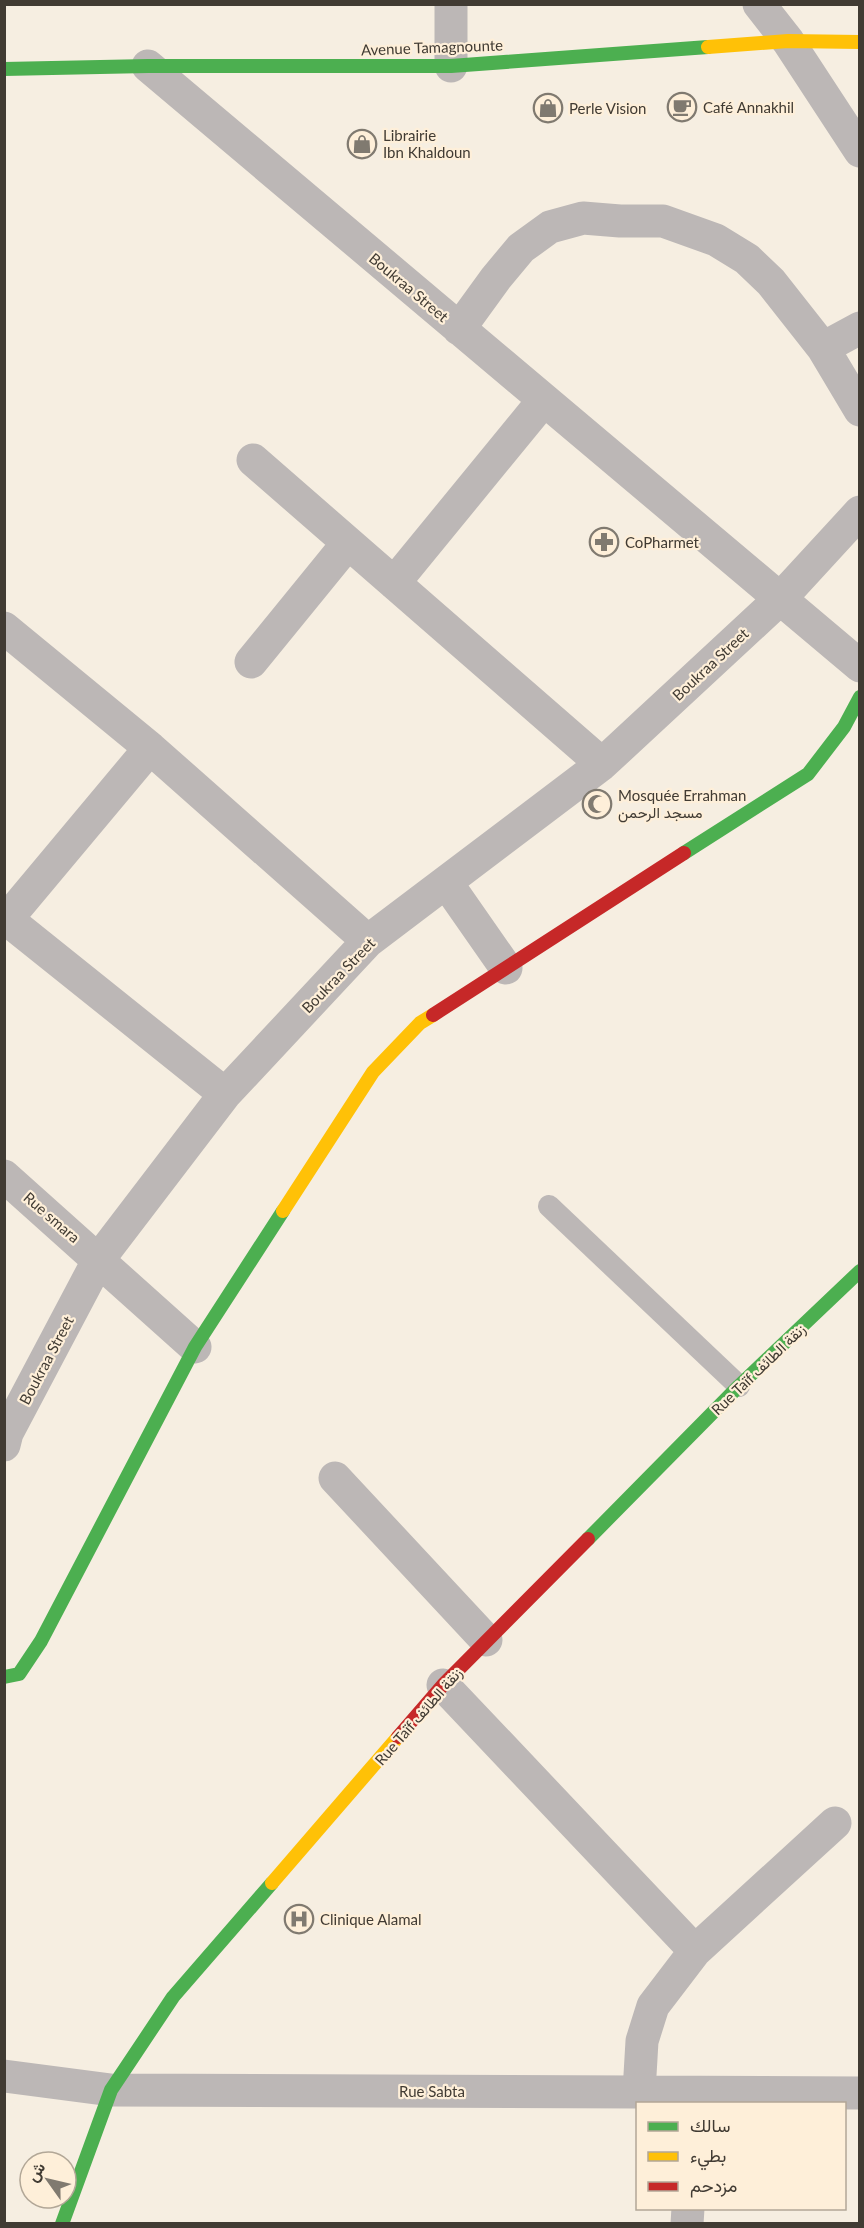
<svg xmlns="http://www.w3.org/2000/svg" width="864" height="2228" font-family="Lato,Vazirmatn,sans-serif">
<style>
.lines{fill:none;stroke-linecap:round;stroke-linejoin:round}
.lane{stroke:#bcb7b6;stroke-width:22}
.street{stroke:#bcb7b6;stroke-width:33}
.fast{stroke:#4caf50;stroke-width:14}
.slow{stroke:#ffc107;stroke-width:14}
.jam{stroke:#c62828;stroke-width:14}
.labels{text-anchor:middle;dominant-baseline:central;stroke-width:4.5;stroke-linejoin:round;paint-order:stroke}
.street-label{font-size:15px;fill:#413b33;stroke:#feefd9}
.poi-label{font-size:15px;fill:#413b33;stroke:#feefd9;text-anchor:start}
</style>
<rect width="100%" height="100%" fill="#f6eee1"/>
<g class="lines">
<path class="lane" d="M549,1206L739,1386"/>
<path class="street" d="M451,4V66
M759,4L788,41L860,151
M148,66L860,666
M459,329L496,278L521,248L550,227L583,218L620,221H663L716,240L747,259L771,282L823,348L860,410
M823,348L860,328
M253,460L602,764
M394,583L543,401
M4,628L150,748L368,941
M251,662L348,543
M446,882L506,968
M4,917L225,1094
M7,919L150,748
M4,1176L195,1347
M4,1445L7,1433L99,1259L225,1094L368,941L602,764L780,599L860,512
M335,1478L486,1640
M443,1685L695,1951
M4,2076L111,2090L860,2093
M639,2092L642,2041L653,2006L695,1951L835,1823
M687,2224L688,2208"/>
<path class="fast" d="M4,69L148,66H451L708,47
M684,853L808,774L844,727L860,697
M588,1539L739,1386L860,1271
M4,1677L19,1674L41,1641L195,1347L283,1211
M62,2224L111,2090L173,1997L272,1883"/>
<path class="slow" d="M708,47L788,41L860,42
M283,1211L373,1072L420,1023L433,1015
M272,1883L398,1737"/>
<path class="jam" d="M433,1015L684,853
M398,1737L443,1685L588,1539"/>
</g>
<defs>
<g id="cafe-ring" transform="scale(1.5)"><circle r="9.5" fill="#feefd9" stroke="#807a70" stroke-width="1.5"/><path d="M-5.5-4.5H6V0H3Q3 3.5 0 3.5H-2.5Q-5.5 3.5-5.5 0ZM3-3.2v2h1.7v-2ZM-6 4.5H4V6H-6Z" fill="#807a70"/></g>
<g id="shop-ring" transform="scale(1.5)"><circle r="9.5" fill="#feefd9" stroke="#807a70" stroke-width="1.5"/><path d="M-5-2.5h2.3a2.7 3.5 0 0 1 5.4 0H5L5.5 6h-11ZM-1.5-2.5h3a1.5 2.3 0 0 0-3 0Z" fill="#807a70"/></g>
<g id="pharmacy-ring" transform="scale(1.5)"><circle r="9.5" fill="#feefd9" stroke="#807a70" stroke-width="1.5"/><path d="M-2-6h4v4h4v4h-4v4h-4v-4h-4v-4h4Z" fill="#807a70"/></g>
<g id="mosque-ring" transform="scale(1.5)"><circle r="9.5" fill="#feefd9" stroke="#807a70" stroke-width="1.5"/><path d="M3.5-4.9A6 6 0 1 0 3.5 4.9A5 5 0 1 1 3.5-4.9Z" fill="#807a70"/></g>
<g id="hospital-ring" transform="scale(1.5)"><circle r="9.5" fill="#feefd9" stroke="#807a70" stroke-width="1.5"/><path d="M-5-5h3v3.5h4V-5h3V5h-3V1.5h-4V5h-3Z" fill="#807a70"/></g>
</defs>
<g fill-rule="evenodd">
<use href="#cafe-ring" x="682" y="107"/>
<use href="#shop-ring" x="548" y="108"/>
<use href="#shop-ring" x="362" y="144"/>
<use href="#pharmacy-ring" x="604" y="542"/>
<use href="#mosque-ring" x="597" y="804"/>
<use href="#hospital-ring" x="299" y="1919"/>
</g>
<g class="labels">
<g class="street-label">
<text transform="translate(432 47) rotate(-2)">Avenue Tamagnounte</text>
<text transform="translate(409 287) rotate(40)">Boukraa Street</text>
<text transform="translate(710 664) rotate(-43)">Boukraa Street</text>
<text transform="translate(338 975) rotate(-46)">Boukraa Street</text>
<text transform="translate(52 1217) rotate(41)">Rue smara</text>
<text transform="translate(46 1360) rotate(-62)">Boukraa Street</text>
<text transform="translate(758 1369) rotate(-44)">Rue Taïf زنقة الطائف</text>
<text transform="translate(418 1716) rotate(-49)">Rue Taïf زنقة الطائف</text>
<text x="432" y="2091">Rue Sabta</text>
</g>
<g class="poi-label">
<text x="703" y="107">Café Annakhil</text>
<text x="569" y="108">Perle Vision</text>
<text x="383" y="135">Librairie<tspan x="383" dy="17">Ibn Khaldoun</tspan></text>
<text x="625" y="542">CoPharmet</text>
<text x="618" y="795">Mosquée Errahman<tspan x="618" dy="17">مسجد الرحمن</tspan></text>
<text x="320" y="1919">Clinique Alamal</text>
</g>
</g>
<rect width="864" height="2228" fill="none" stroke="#413b33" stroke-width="12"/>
<rect x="636" y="2102" width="210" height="108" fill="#feefd9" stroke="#b2a797" stroke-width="1.5"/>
<rect x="648" y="2122" width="30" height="9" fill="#4caf50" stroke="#b2a797" stroke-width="1.5"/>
<text x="690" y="2132" font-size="18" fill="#413b33">سالك</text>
<rect x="648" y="2152" width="30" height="9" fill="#ffc107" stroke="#b2a797" stroke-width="1.5"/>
<text x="690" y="2162" font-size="18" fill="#413b33">بطيء</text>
<rect x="648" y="2182" width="30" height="9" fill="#c62828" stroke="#b2a797" stroke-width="1.5"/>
<text x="690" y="2192" font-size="18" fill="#413b33">مزدحم</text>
<g transform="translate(48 2180) rotate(304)"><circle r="28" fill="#feefd9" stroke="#b2a797" stroke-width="1.5"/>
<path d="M0-4.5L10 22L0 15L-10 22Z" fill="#807a70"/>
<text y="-9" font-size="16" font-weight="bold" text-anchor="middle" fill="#413b33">ش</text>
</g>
</svg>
